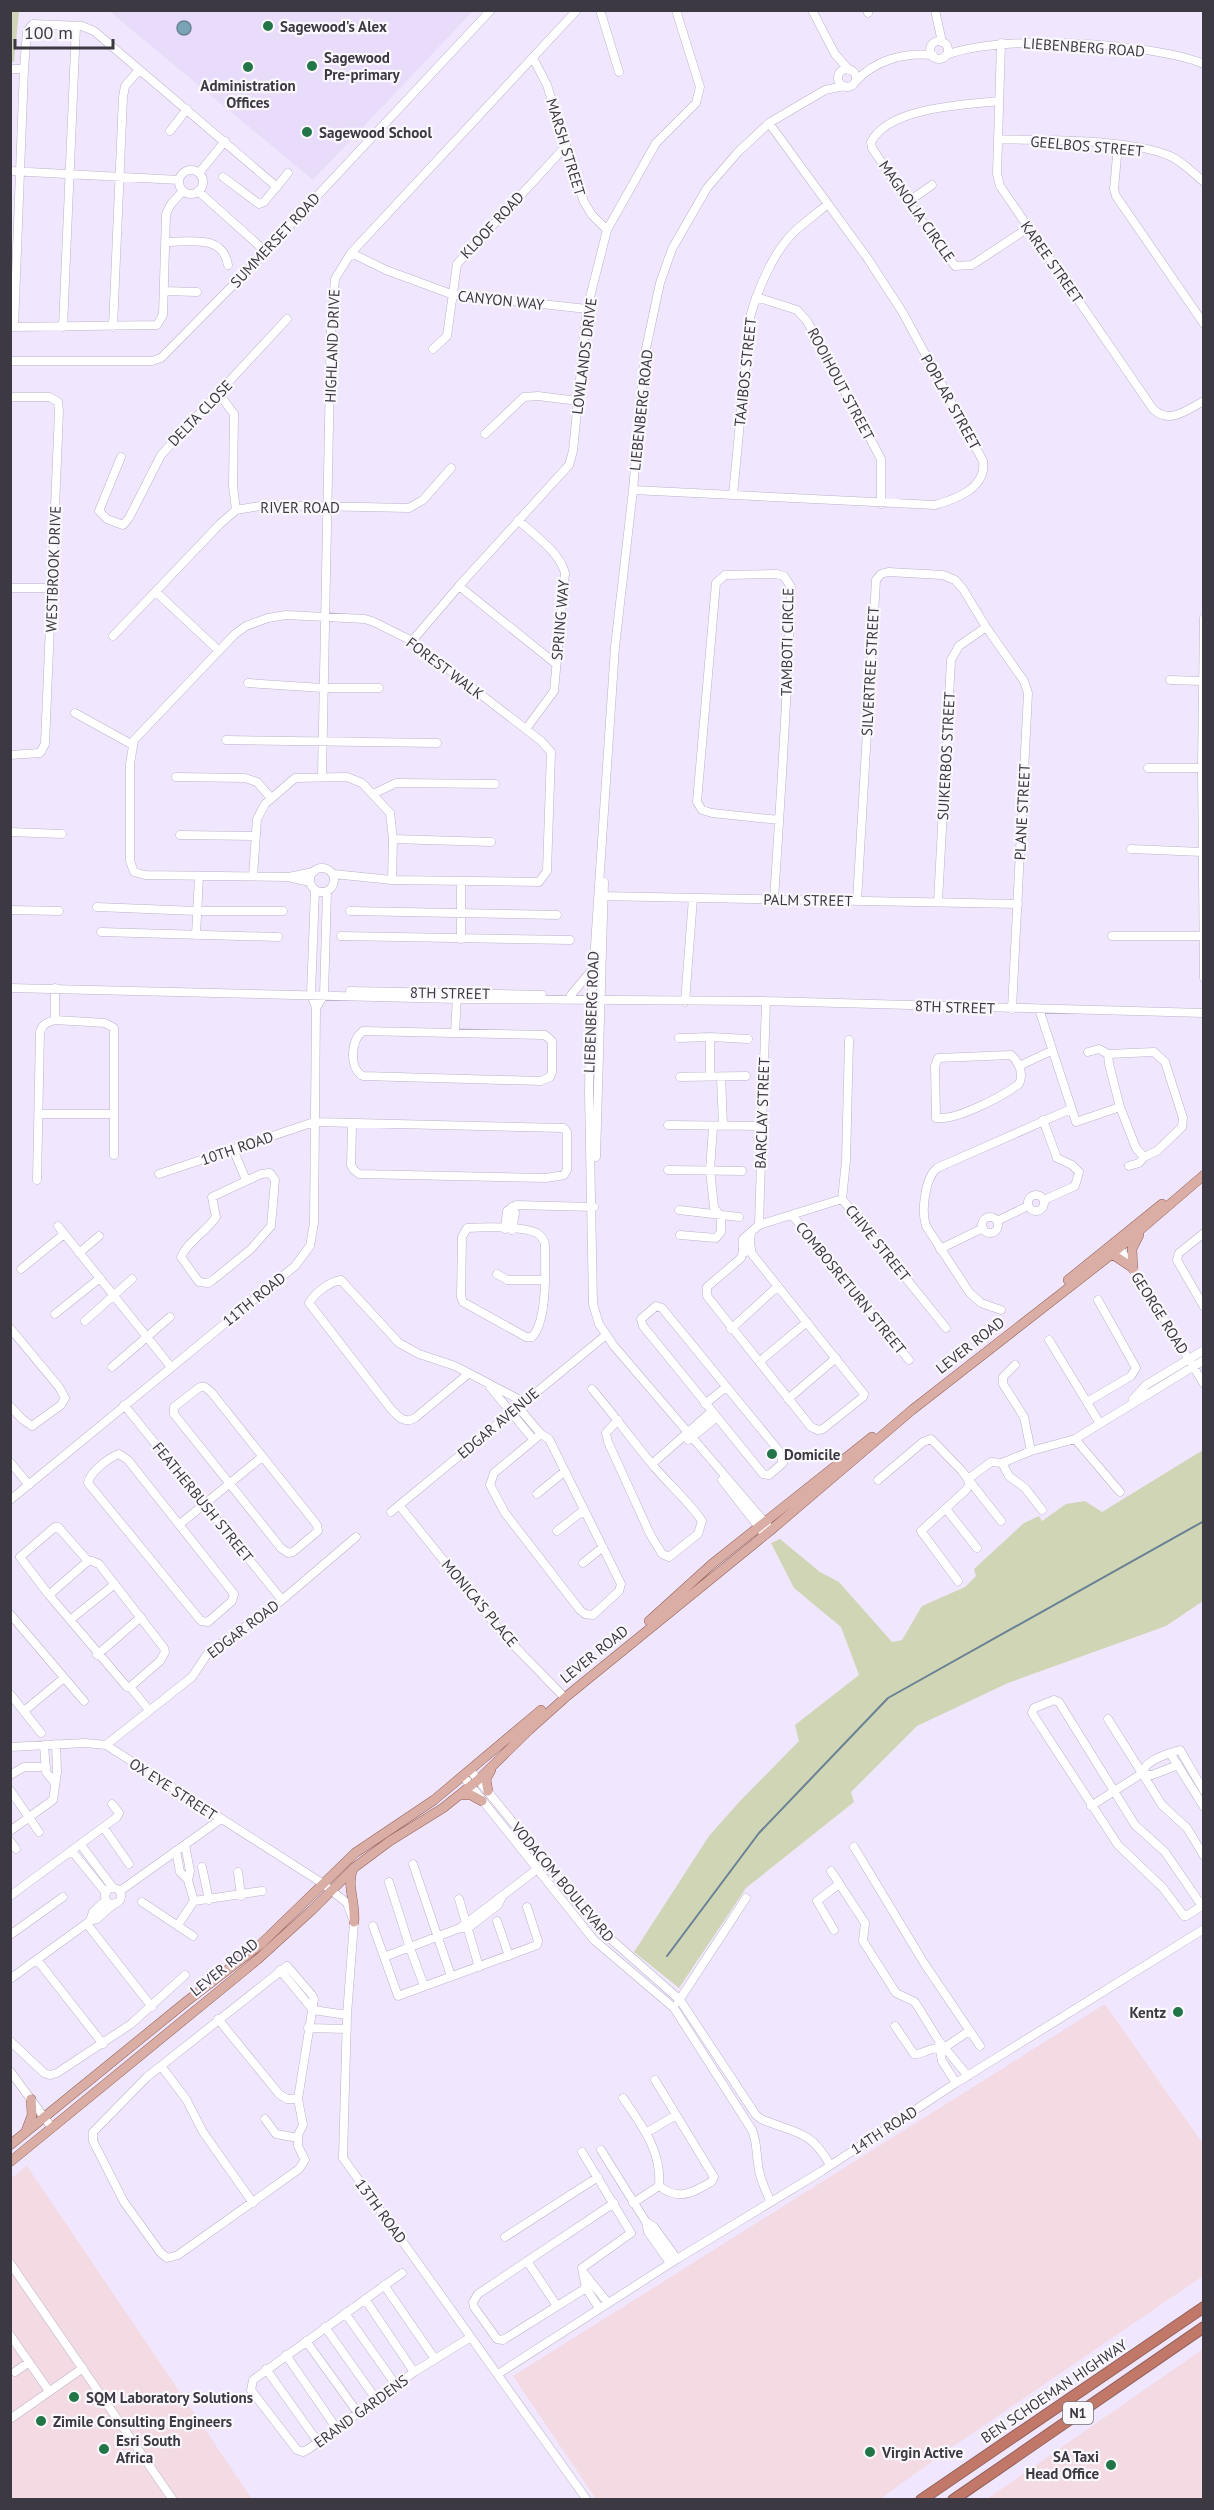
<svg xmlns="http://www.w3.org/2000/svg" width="1214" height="2510" font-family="'PT Sans',sans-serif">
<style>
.commercial{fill:#f3dae3}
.built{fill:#e8dcfa}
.green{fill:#d0d5b6}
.water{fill:#7ba2b6;stroke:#688293;stroke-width:1.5}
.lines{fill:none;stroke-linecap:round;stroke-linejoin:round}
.stream{stroke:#688293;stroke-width:2}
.minor-casing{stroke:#bbb2c9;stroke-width:9}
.major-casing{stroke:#93625b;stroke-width:10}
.highway-casing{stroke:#93625b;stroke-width:12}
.minor{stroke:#fff;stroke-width:8}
.major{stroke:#daaea5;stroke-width:9}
.highway{stroke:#c27869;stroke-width:10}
.poi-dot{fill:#227546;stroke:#faf8fd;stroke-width:2}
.labels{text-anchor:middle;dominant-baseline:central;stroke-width:4.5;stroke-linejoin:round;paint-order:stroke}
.shield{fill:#faf8fd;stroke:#76727a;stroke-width:1.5}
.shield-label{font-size:14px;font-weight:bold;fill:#3d3942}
.poi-label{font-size:15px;font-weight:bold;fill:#3d3942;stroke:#faf8fd;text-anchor:start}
.street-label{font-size:15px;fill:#3d3942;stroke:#faf8fd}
</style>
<rect width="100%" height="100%" fill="#f0e7fe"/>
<path class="commercial" d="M1105,2004L1203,2144V2276L948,2450L880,2499H596L513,2376Z
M27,2166L252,2499L11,2500L10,2179Z
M1203,2349V2499H987Z"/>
<path class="built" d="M109,11H473L313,180Z"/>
<path class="green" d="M10,11H19L14,62H11Z
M1203,1450V1601L1166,1626L1008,1683L917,1726L851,1792L854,1802L746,1888L679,1988L634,1952L709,1836L740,1801L799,1741L795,1725L859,1675L841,1627L794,1588L771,1543L780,1539L820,1572L839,1582L892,1642L902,1640L922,1606L965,1587L976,1576L974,1569L1024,1523L1039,1516L1042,1521L1066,1504L1085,1501L1102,1512Z"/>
<path class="water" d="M177 28a7 7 0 1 1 14 0a7 7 0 1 1-14 0Z"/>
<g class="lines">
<path class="stream" d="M667,1956L759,1833L888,1698L1204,1521"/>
<g class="minor-casing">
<path id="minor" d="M600,10L619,72
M812,10L835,54L849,70
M867,10L868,13
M935,10L942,42
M930 50a9 9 0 1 1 18 0a9 9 0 1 1-18 0Z
M1001,43L997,174L1000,186L1153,409C1170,425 1186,410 1204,401
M946,55C999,34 1150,42 1204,64
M533,58L547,85L584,202L592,215L607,230
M10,69H24
M838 78a9 9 0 1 1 18 0a9 9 0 1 1-18 0Z
M855,82C875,60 904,52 933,55
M999,101C963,105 889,107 871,142L872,148L908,202L955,266L972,265L1028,228
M170,131L187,109
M998,139C1045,141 1128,138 1170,156C1182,161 1193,173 1204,182
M1118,145L1114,189L1116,196L1204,324
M179 182a12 12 0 1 1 24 0a12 12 0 1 1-24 0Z
M10,171L179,180
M199,173L225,141
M223,177L259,204L264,202L288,173
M198,191L265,251
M908,202L932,185
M166,242C190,242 223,234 228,265
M351,253L386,270L451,294L587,309
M164,291L197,292
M756,297L797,310L807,321L881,459V504
M10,327L157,325L163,315L166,214L171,204L183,191
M14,327L24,69L27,31L33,24L82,26L94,31L277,187
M63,327L76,26
M113,327L123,97L125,86L139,70
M433,349L447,336L457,264L566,146
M10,361H152L161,358L246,272L491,10
M219,394L234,414L233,486L236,510
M10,397H50L58,402L59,412L45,744L40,753L10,755
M485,434L524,397L538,396L578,401
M121,457L99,511L107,519L123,525L129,518L161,455L287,319
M633,490L935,505C956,499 987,488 983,461L903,313L868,259L769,123
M733,495L750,317C758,289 773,252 795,231C805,222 817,213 828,204
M518,520C534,535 559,551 565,573L554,691L526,729
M459,586L556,664
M10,588H51
M156,592L218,650
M1204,618L1202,768L1204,978
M113,636L220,524L236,510L266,505L409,508L423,500L451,468
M412,641L459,586L569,465L573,451L587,309L607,230L656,143L696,103L700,87L676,10
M1170,680L1202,681
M248,683L323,688H379
M75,713L131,744
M226,740L437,743
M1148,768H1202
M322,776L331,324L335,279L351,253L577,10
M176,777L245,778L257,782L271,798
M373,794L396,783L495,784
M10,832L62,834
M180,835L255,836
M393,839L491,842
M1131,849L1202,852
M310 880a12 12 0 1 1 24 0a12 12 0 1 1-24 0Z
M253,876L257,819L265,804L295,778L347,777L362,783L390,813L393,839L392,880
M289,877L313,872
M310,882L288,877L145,875L134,872L130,861V764L134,740L235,634L246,626L268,618L286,615L365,619L374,622L412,641L541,741L551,752L547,871L539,882L392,880L333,874
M461,882V939
M600,896L1018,904
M774,899C781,795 788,691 791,587L784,576L776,574L725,575L716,583L697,802L702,810L712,813L779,820
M857,901L876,580L881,574L888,572L943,575L955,580L963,589L986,627L1024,681L1028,693L1012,1009
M938,902L951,660L959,646L986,627
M97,907L196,911H283
M10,910L59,911
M350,911L557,915
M101,932L278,937
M196,935L199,876
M341,936L570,940
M1112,936H1202
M10,988L457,999L766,1001L1204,1013
M55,988V1020
M350,991L542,995
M571,995L591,971
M685,1002L693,898
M316,1008L324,995L327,891
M1039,1009L1076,1122L1120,1107L1109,1064L1108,1054
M363,1031L545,1035L552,1041V1072L550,1077L541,1081L363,1076C349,1069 350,1040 363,1031Z
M455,1033L457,996
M710,1037L748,1039
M679,1038L710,1037V1076
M849,1040L846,1161L842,1199L946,1328
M1088,1052L1099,1049L1108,1054L1154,1052L1165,1062L1183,1118L1182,1127L1157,1151L1144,1157L1136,1148L1120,1107
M1011,1055C1019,1062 1024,1074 1019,1084C1003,1096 956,1121 936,1118L935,1066L938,1058Z
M1019,1066L1051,1051
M680,1077L746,1076
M721,1077L723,1125
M39,1114H113
M1043,1120L1057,1158L1072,1165L1079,1172L1075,1186L1044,1200
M668,1125L762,1126
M233,1149L246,1180
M596,1157L604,882
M1129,1166L1139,1163L1144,1157
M668,1170L742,1171
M270,1173L275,1180L271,1226L251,1249L213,1280L208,1283L199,1282L181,1257C188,1241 206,1232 216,1217L212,1197L261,1174Z
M159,1174L314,1122L564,1128L567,1132V1170L564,1175L546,1178L359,1174L354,1170L351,1165L352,1125
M37,1180L40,1032C42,1024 48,1022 55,1020L105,1023L114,1028V1155
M1028 1203a8 8 0 1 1 16 0a8 8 0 1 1-16 0Z
M679,1210L739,1217
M793,1216L909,1360
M982 1225a8 8 0 1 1 16 0a8 8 0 1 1-16 0Z
M997,1221L1028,1206
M759,1225L766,1001
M58,1226L171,1367
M467,1228C483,1227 523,1226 537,1233C542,1236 544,1240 545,1245C545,1268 548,1320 532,1337H526L463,1302L461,1297L462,1237Z
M505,1229L507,1211L516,1205L594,1207
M512,1230L515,1213L512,1207
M1204,1233L1179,1253L1177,1260L1204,1307
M680,1235L716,1238L721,1232V1218L714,1207L710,1170L713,1127
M1118,1245L1204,1384
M940,1249L983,1228
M750,1250L743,1253L741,1258L707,1287V1296L811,1427L818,1430L823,1429L863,1397L864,1394L752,1254L750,1244L751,1232
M79,1253L99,1236
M743,1253V1239L759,1225L842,1199
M21,1269L64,1234
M497,1274L507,1280H545
M656,1306L662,1308L779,1451L783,1463L769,1475L763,1474L755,1464L643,1326L641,1319Z
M1001,1310L981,1303L969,1292L926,1226C921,1211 925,1178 937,1168L1071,1109
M55,1314L100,1278
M85,1321L132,1279
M10,1328L59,1387L65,1398L61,1405L32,1426L22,1419L10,1406
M731,1329L778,1286
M1049,1340L1099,1422
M759,1362L807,1322
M1015,1365L1003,1377V1384L1024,1417L1031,1451
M112,1367L170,1317
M468,1374L415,1418C405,1424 398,1417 391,1409L309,1303C315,1293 329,1282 341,1280L399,1343L419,1354L455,1366L524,1402
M200,1387H205L212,1393L317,1525L318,1531L293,1552L288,1553L281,1548L174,1414V1407Z
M490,1387L533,1439
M592,1389C614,1415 634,1443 656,1469C671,1486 689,1502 702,1521L698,1534L669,1557L662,1554L650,1534L608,1442L606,1433L618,1420
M788,1399L836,1358
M1133,1399L1146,1385L1204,1350
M1087,1402L1131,1376L1136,1368L1098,1300
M705,1404L726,1387
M124,1405L282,1600
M518,1407L541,1434
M541,1434L549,1439L621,1584L619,1591L593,1615L585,1614L580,1610L505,1513L490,1485L494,1473Z
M1075,1439L1120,1492
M688,1440L716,1418
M119,1454L128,1460L234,1594L232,1601L208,1622L201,1621L88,1483C90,1472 108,1458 119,1454Z
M10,1462L29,1485
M1002,1463L1009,1476L1025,1488L1042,1510
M652,1464L711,1412
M722,1480L765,1535
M878,1480L923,1442L931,1439L961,1470L1001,1521
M537,1494L565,1471
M10,1500L295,1266L310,1246L314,1223L316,1008L311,994L315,890
M399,1505L502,1633L565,1698
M946,1509L977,1548
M391,1512L606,1335
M180,1524L262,1457
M768,1526L614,1346L599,1324L593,1304L589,1094L590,1020L615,647L633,490L645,353L660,283L672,249L707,188L738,152L769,123L825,90L844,86
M557,1531L584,1510
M583,1563L603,1547
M958,1581L921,1531L966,1490L969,1485L968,1479L991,1462L1002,1463L1031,1451L1075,1439L1204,1360
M49,1595L20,1557L55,1527H58L88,1561
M10,1614L84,1701
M70,1620L115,1584
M97,1655L141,1617
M127,1687L49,1595L88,1561H92L99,1564L164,1648L165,1652L160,1661L130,1687
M131,1688L149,1710
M10,1694L41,1733
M24,1711L64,1678
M1108,1719L1162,1805L1187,1828L1204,1856
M44,1745L46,1772L55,1783
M106,1745L192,1677L208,1653L282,1600L356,1537
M10,1747L85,1743L106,1745L322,1883L347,1903L354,1922L347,2015L343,2158L587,2500
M1170,1753C1157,1758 1147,1761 1141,1774L1152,1775L1178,1765
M470,1770L604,1933L680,2000L756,2115L761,2119C796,2134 810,2129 830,2165
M10,1775L24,1767H46
M463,1776L594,1940L674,2008L752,2130C757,2142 756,2151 758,2164C759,2177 765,2190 771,2202
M10,1790L39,1832
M1204,1791L1180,1750L1170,1753L1204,1807
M1091,1806L1141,1774
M104,1828L129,1864
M10,1831L53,1800L57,1772L56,1744
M10,1841L16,1849
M81,1845L113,1888
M185,1845L190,1871L188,1880
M854,1847L924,1963L980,2046
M72,1851L106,1893
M176,1851L180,1872L188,1880L194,1901L178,1925
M413,1864L451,1976
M202,1867L209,1900
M831,1871L865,1923L863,1941L896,1993L915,2002L939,2041L968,2076
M238,1872L241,1896
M389,1882L410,1948L424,1986
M105 1896a8 8 0 1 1 16 0a8 8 0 1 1-16 0Z
M120,1891L221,1819
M10,1896L117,1817L119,1813L112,1804
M459,1899L479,1967
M194,1901L262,1891
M142,1902L193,1936
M1202,1906L1165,1852L1135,1825L1059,1702L1054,1700L1034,1708L1032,1713L1118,1845L1163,1888L1184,1916H1186L1202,1906L1204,1905
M90,1921L93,1912L106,1900
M497,1921L509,1956
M87,1924L152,2007
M373,1926L398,1996L537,1945L538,1941L527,1907
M460,1928L540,1867
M834,1930L817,1901L839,1884
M10,1935L63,1897
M384,1957L460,1928H468L498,1905L501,1899
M38,1961L103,2044
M287,1966L312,1995L314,1999L298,2099L303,2125L298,2135V2146L305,2160L299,2169L178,2255L167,2258L160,2252L124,2202L93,2141V2132L147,2077Z
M280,1970L313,2010
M10,1979L90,1921L97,1919L115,1903
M678,2002L746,1898
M313,2010L347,2015
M218,2019L279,2094L287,2099H298
M895,2026L914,2054C921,2055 929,2048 939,2048
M308,2028L347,2029
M10,2041L44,2073L50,2075L57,2073L131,2024L185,1975
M939,2045L942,2061L956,2083
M944,2048L969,2031
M161,2066L186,2099L203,2132L253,2203
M10,2071L52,2128
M623,2098C642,2126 662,2151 659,2186
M265,2119L276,2134L298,2138
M646,2133L676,2115
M601,2150L646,2222L648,2232L670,2263
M582,2152L631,2233L582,2268L586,2288L599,2308
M633,2203L659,2186C675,2198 687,2196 704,2186C709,2183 712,2183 714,2177L655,2080
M646,2222L654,2227L677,2259
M505,2237L598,2177
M527,2261L557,2306
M10,2263L173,2500
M583,2272L608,2303
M402,2273L253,2380L251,2390L297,2450L303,2452L310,2448L414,2372L471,2337
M384,2285L435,2359
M586,2288L503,2340L497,2339L474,2307L473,2302L478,2294L614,2203
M365,2299L414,2372
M345,2313L396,2385
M325,2327L376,2399
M10,2335L49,2391
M306,2341L358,2413
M286,2355L337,2429
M266,2369L318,2442
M15,2372L29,2362
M498,2374L677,2259L822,2171L956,2083L1204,1929
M10,2419L83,2368"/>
</g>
<g class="major-casing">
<path id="major" d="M1112,1254L1133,1268
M1133,1269L1132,1249L1139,1235
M1068,1280L1162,1204
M649,1621L712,1564L872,1437
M488,1791L486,1779L491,1770
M460,1795H471L482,1801
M353,1869C346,1884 356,1904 354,1922
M26,2131L32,2115L31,2099
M10,2145L187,2001L261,1944L355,1853L434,1800L541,1710
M10,2162L257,1960L312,1910L355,1867L390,1841L443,1808L478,1780L529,1730L567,1696L771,1530L912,1410L1112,1254L1204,1175"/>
</g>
<g class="highway-casing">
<path id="highway" d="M921,2500L1204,2307
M953,2500L1204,2327"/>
</g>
<use href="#minor" class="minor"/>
<use href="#major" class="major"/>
<use href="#highway" class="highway"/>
</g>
<g class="poi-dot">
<circle cx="268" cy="26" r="6"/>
<circle cx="312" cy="66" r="6"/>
<circle cx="248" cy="67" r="6"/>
<circle cx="307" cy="132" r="6"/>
<circle cx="772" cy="1454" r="6"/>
<circle cx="1178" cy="2012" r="6"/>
<circle cx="74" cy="2397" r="6"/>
<circle cx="41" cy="2421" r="6"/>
<circle cx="104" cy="2449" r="6"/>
<circle cx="870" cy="2452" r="6"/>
<circle cx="1111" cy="2465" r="6"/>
</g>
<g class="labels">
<rect class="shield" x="1063" y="2402" width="30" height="22" rx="4.5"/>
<g class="shield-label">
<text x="1078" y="2413">N1</text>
</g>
<g class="poi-label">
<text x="280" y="26">Sagewood's Alex</text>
<text x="324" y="57">Sagewood<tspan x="324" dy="17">Pre-primary</tspan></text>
<text x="248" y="85" text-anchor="middle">Administration<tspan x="248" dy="17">Offices</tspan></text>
<text x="319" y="132">Sagewood School</text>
<text x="784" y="1454">Domicile</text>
<text x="1166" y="2012" text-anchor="end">Kentz</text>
<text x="86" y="2397">SQM Laboratory Solutions</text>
<text x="53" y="2421">Zimile Consulting Engineers</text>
<text x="116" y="2440">Esri South<tspan x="116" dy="17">Africa</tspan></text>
<text x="882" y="2452">Virgin Active</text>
<text x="1099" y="2456" text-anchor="end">SA Taxi<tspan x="1099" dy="17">Head Office</tspan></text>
</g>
<g class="street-label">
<text transform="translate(1084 47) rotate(4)">LIEBENBERG ROAD</text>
<text transform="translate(1087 146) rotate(5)">GEELBOS STREET</text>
<text transform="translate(566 147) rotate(73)">MARSH STREET</text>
<text transform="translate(917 211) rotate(55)">MAGNOLIA CIRCLE</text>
<text transform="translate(492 225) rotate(-47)">KLOOF ROAD</text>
<text transform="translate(275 240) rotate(-47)">SUMMERSET ROAD</text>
<text transform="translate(1052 262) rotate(55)">KAREE STREET</text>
<text transform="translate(501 300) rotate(6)">CANYON WAY</text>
<text transform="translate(332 346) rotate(-88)">HIGHLAND DRIVE</text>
<text transform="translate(584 356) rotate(-83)">LOWLANDS DRIVE</text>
<text transform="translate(745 372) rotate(-84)">TAAIBOS STREET</text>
<text transform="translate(841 384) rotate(62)">ROOIHOUT STREET</text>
<text transform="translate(951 402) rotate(61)">POPLAR STREET</text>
<text transform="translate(641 410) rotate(-84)">LIEBENBERG ROAD</text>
<text transform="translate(200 413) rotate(-46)">DELTA CLOSE</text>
<text x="300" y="507">RIVER ROAD</text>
<text transform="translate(53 569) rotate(-88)">WESTBROOK DRIVE</text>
<text transform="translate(560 620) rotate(-85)">SPRING WAY</text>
<text transform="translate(787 642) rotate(-89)">TAMBOTI CIRCLE</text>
<text transform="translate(445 668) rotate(37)">FOREST WALK</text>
<text transform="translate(870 671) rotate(-87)">SILVERTREE STREET</text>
<text transform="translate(946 756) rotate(-87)">SUIKERBOS STREET</text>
<text transform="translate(1022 812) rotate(-87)">PLANE STREET</text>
<text transform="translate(808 900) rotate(1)">PALM STREET</text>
<text transform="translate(450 993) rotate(1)">8TH STREET</text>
<text transform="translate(955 1007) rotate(2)">8TH STREET</text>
<text transform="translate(591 1012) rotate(-88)">LIEBENBERG ROAD</text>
<text transform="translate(762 1113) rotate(-88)">BARCLAY STREET</text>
<text transform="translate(237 1148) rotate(-19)">10TH ROAD</text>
<text transform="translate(878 1243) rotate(51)">CHIVE STREET</text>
<text transform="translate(851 1288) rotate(51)">COMBOSRETURN STREET</text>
<text transform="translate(254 1299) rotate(-39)">11TH ROAD</text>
<text transform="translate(1160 1313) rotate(58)">GEORGE ROAD</text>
<text transform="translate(970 1345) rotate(-38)">LEVER ROAD</text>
<text transform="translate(498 1423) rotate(-40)">EDGAR AVENUE</text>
<text transform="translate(203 1502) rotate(51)">FEATHERBUSH STREET</text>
<text transform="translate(480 1603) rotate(50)">MONICA'S PLACE</text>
<text transform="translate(243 1629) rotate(-37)">EDGAR ROAD</text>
<text transform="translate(594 1654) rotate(-39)">LEVER ROAD</text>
<text transform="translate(173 1789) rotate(33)">OX EYE STREET</text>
<text transform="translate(563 1882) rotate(50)">VODACOM BOULEVARD</text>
<text transform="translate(224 1967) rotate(-39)">LEVER ROAD</text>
<text transform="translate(884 2130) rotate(-33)">14TH ROAD</text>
<text transform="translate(381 2211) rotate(54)">13TH ROAD</text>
<text transform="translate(1054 2391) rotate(-34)">BEN SCHOEMAN HIGHWAY</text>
<text transform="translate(361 2411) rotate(-36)">ERAND GARDENS</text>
</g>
</g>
<rect width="1214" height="2510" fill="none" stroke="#3d3942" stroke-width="24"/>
<path d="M15 39v9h98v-9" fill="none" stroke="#3d3942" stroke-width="3"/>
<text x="24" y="39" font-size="18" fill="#3d3942" stroke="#faf8fd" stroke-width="4.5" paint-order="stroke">100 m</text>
</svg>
